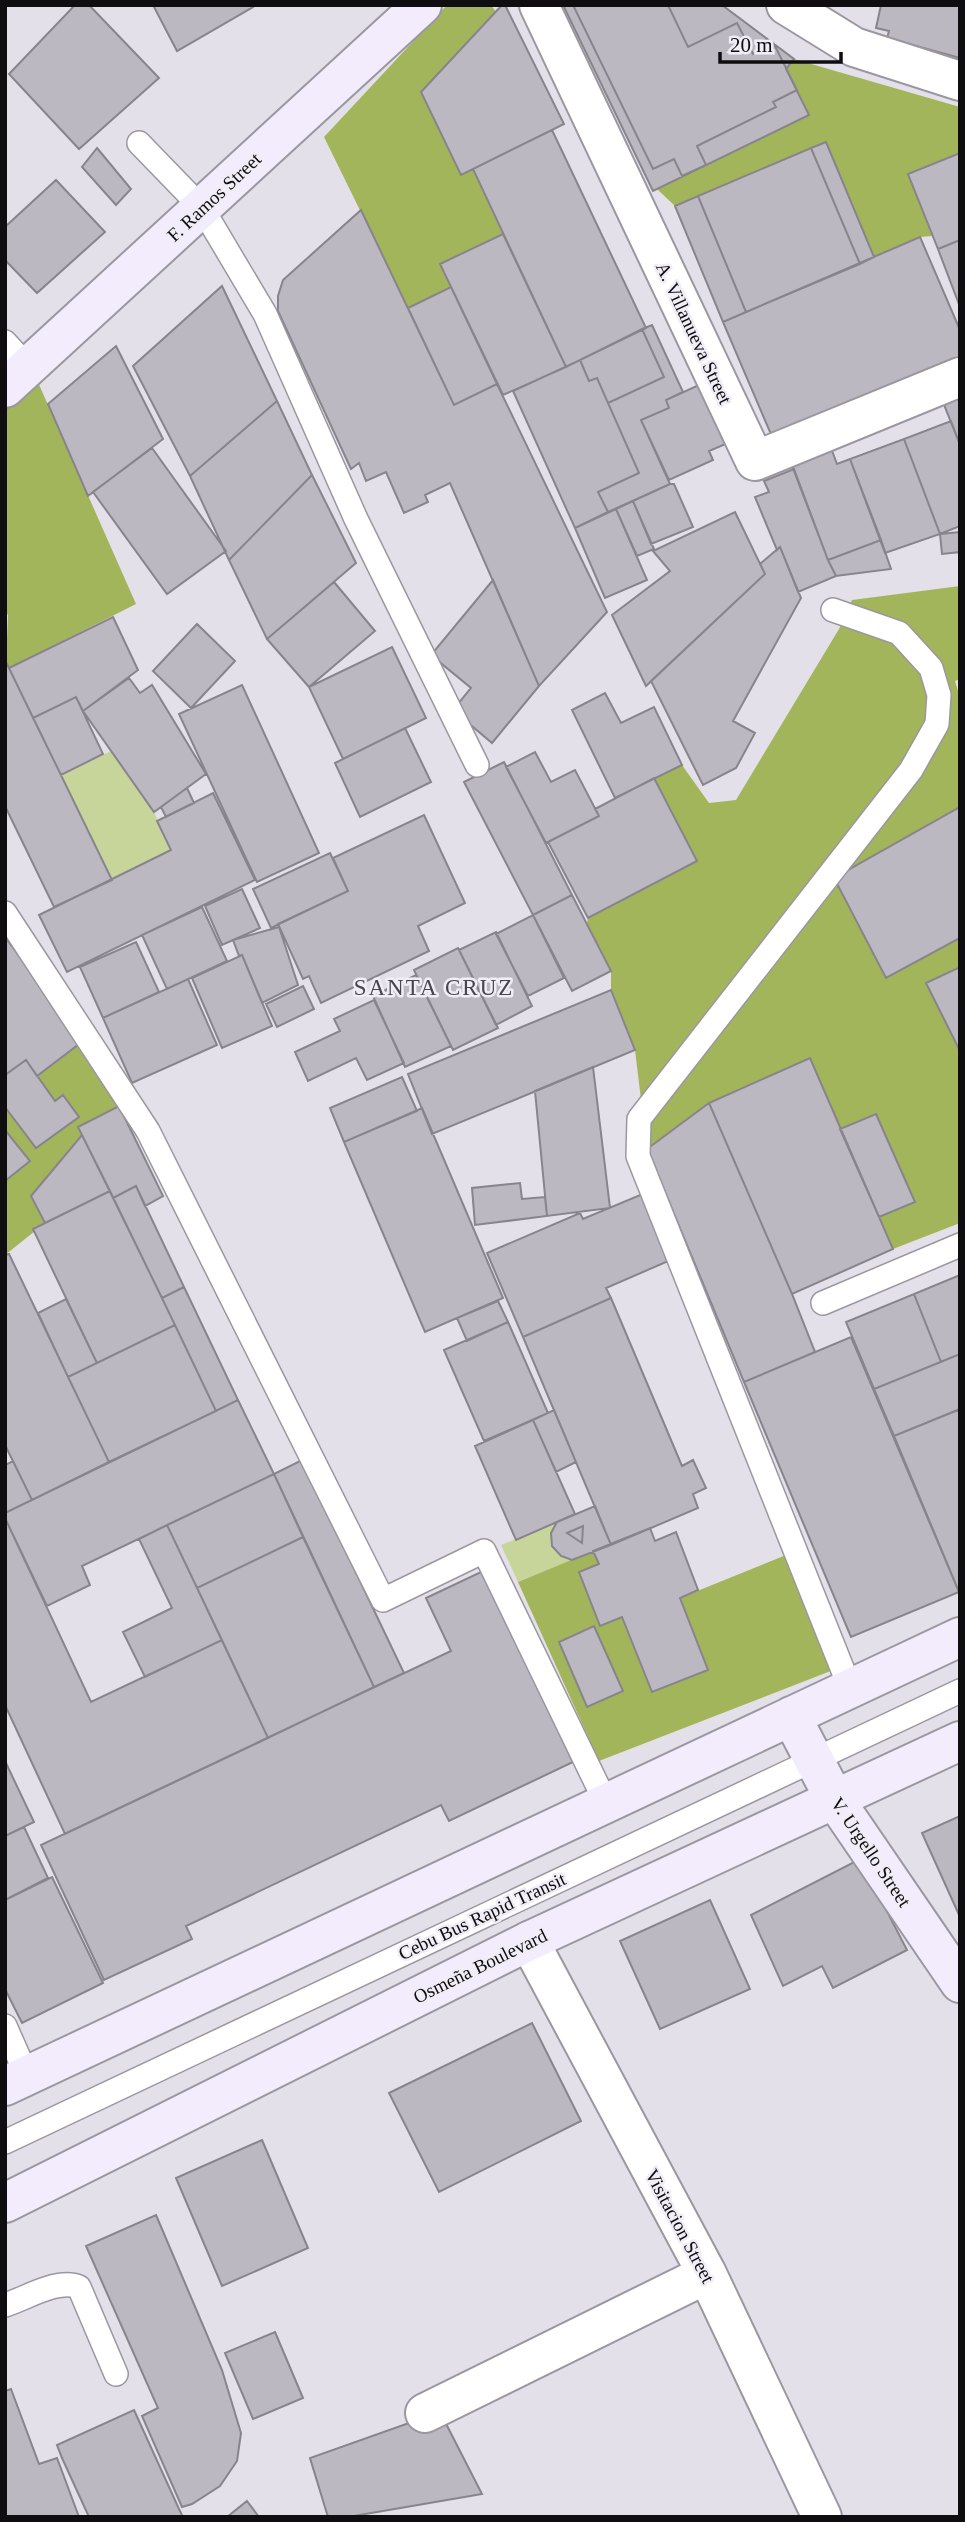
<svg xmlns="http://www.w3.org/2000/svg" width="965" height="2522" font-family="Georgia,serif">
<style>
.green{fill:#c8d59a}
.forest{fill:#a3b55b}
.building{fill:#bcb8c1;stroke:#88848c;stroke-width:2}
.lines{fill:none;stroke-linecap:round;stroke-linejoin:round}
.lane-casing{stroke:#9b97a0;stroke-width:26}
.street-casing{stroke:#9b97a0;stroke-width:42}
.secondary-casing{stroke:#9b97a0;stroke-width:42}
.lane{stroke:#fff;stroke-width:23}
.street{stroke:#fff;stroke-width:38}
.secondary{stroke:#f3ecfc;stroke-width:38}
.labels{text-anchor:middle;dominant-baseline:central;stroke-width:5;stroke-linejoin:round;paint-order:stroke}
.street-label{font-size:19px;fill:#0f0d10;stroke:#f1edf7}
.quarter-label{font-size:23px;letter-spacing:2px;fill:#48454c;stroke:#f1edf7}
</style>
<rect width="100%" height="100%" fill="#e4e0e9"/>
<path class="green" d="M111,751L154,812L171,850L112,880L61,775Z
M557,1522C546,1541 551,1553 572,1560L518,1582L501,1545Z"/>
<path class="forest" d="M447,5H491L496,12L421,92L461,175L473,169L503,234L440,264L451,287L408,308L324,137Z
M794,59L960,107V153L909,174L932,236L920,237L874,257L826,142L675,206L657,189L808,114L786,69Z
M37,380L136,604L9,668L6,662L8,615L5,611V408Z
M960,586V679L955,681L960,698V807L834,878L960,938V966L926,983L960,1051V1223L893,1249L879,1217L915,1201L876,1114L840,1129L809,1059L709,1103L647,1149L635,1050L611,990V971L587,924L588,918L697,861L654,778L682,765L709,803L736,800L839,629L852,600Z
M83,1041L119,1106L78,1127L82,1135L31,1196L45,1223L5,1255V1107L36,1148L79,1117L64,1095L55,1101L37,1076Z
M593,1551L599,1564L579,1573L600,1626L622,1617L653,1692L708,1670L680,1598L791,1553L841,1667L599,1761L518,1582Z"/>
<path class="building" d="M75,5H89L159,78L79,149L9,74Z
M153,5H252L253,7L177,51Z
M502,5H505L564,124L461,175L421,92Z
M563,5H722L794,59L786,69L809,115L653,191Z
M573,5H668L688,47L737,23L753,54L774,44L797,90L773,102L776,107L697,146L706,165L682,176L674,159L653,169Z
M881,5H960V58L887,38L889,31L876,28Z
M552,130L646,328L566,367L473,169Z
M826,142L874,257L860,264L811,148Z
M97,148L131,189L116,205L82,167Z
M811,148L860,264L746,312L698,196Z
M960,153V240L938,249L908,174Z
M56,180L105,232L37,293L5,260V227Z
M698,196L746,312L723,322L675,206Z
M361,210L454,405L497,384L607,612L539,686L450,483L425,495L428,502L404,513L386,472L366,481L359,463L351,469L278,311V296L283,280Z
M503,234L566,367L503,395L440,264Z
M920,237L960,330V360L773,439L723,322Z
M960,240V307L938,249Z
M222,286L277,401L190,476L133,366Z
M451,287L497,384L454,405L408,308Z
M652,325L683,392L666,400L669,408L641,420L670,484L608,512L598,492L639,473L608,403L664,377L642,329Z
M642,329L664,377L608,403L597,378L589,381L580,360Z
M116,346L163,439L88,496L48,404Z
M580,360L589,381L597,378L639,473L598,492L608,512L575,528L513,391Z
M701,384L728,443L709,451L713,460L669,480L641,420L669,408L666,400Z
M960,390V445L941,397Z
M277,401L312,475L229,560L190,476Z
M951,421L960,445V526L940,534L904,439Z
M904,439L940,534L885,553L850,459Z
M152,448L226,551L167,594L93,492Z
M831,448L837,464L850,459L881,540L828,560L791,463Z
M794,469L828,560L836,576L798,592L780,547L777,550L755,497L769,492L764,481Z
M312,475L356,563L267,639L229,560Z
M670,484H674L693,527L651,544L633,501Z
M633,501L654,549L637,556L616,509Z
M616,509L647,580L605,598L575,528Z
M735,512L765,574L646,686L612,615L670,571L653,551Z
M960,532V552L942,554L940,534Z
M881,540L891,569L836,576L828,560Z
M780,547L801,598L733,721L755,733L736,768L703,785L651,681L765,574L760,564Z
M493,580L539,686L492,743L453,710L471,688L431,655Z
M334,582L375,631L309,687L267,639Z
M113,617L138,670L83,711L76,697L33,718L9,668Z
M197,624L235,661L191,708L153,671Z
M392,647L426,718L343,759L309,687Z
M6,662L112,880L54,907L5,806Z
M129,678L140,693L152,685L206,774L154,812L83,711Z
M242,685L319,853L257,882L179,714Z
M605,693L621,723L654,707L682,765L615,798L572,710Z
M76,697L103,754L61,775L33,718Z
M405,728L431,782L360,817L335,763Z
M535,752L551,782L575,770L599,816L546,843L506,767Z
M504,762L572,895L533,915L464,782Z
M654,778L697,861L588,918L548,842L599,816L595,809Z
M187,788L194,803L166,817L161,807Z
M213,793L255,880L67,972L39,915L171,850L157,821Z
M960,807V938L886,978L834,878Z
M424,815L465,903L418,926L429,951L321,1003L309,976L303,979L278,924L348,891L333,858Z
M330,853L348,891L271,928L253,889Z
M242,889L260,928L222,945L205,906Z
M572,895L611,971L572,991L533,915Z
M202,907L227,961L167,989L142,935Z
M533,915L564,978L528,996L496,934Z
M279,927L298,985L262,1003L242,955L239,956L233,940Z
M496,932L532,1006L496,1025L459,950Z
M5,937L83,1041L37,1076L26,1060L5,1075Z
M136,942L159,992L103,1018L80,967Z
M458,948L498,1028L453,1050L414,970Z
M242,955L272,1026L222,1048L192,978Z
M960,967V1051L926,983Z
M416,975L451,1046L405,1067L373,996Z
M188,979L217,1045L132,1083L103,1018Z
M303,986L314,1009L277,1027L266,1004Z
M611,990L635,1050L432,1134L408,1074Z
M374,1000L404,1063L367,1080L356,1058L308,1081L295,1052L340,1031L334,1019Z
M810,1058L893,1249L792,1294L709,1103Z
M26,1060L55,1101L63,1095L79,1117L36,1148L5,1107V1075Z
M593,1067L610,1208L547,1216L535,1091Z
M402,1077L417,1111L344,1142L330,1108Z
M709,1103L792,1294L815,1352L744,1382L647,1149Z
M119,1106L163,1196L145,1206L136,1186L113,1198L78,1127Z
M422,1108L503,1298L425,1332L344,1142Z
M876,1114L915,1202L879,1217L840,1129Z
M5,1130L30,1161L5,1181Z
M82,1135L110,1191L45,1223L31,1196Z
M520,1183L522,1199L545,1197L547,1216L475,1225L472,1188Z
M136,1186L184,1287L162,1298L113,1198Z
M110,1191L175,1325L97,1363L33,1229Z
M645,1193L673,1259L606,1288L611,1298L523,1337L487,1253L580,1213L583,1219Z
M9,1254L109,1462L32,1500L5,1445V1255Z
M960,1275V1354L941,1362L914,1294Z
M184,1287L238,1400L216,1411L162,1298Z
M914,1294L941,1362L874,1389L846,1322Z
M611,1298L682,1466L693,1460L706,1488L693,1494L698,1508L611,1545L523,1337Z
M66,1299L97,1363L68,1377L38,1313Z
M498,1301L508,1322L467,1341L457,1318Z
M508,1322L548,1413L484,1441L444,1350Z
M175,1325L216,1411L109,1462L68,1377Z
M851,1337L959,1592L851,1637L744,1382Z
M960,1354V1409L894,1436L874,1389Z
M238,1400L274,1474L82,1566L90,1585L47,1606L5,1518V1513Z
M554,1410L576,1462L556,1472L533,1420Z
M958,1410L960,1414L959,1592L894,1436Z
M533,1420L575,1514L516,1540L475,1446Z
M302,1460L404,1673L374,1687L274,1474Z
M13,1461L32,1500L5,1513V1465Z
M274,1474L303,1537L197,1588L167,1525Z
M595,1506L611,1545L572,1560L561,1556L552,1546L551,1533L557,1522Z
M5,1518L91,1702L222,1640L268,1738L65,1834L5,1705Z
M167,1525L222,1640L145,1677L123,1632L172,1608L139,1539Z
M583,1526L582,1543L567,1533Z
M650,1528L655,1541L676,1532L698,1590L680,1598L708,1670L652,1692L622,1617L600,1626L579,1572L599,1564L593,1551Z
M303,1537L374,1687L268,1738L197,1588Z
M483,1571L573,1762L449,1821L441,1805L186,1926L192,1939L104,1980L41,1845L451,1651L426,1598Z
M594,1626L623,1691L587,1707L559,1642Z
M5,1761L34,1822L5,1836Z
M960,1816V1917L922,1833Z
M24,1827L48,1878L5,1900V1836Z
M860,1859L907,1950L833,1988L822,1966L783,1986L751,1915Z
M52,1877L103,1983L22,2023L5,1989V1900Z
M710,1900L750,1989L660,2029L620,1941Z
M532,2023L581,2121L439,2192L389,2093Z
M262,2140L308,2248L222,2286L176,2178Z
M156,2215L222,2370L241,2433L237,2461L220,2486L192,2504L182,2507L142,2416L158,2408L86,2246Z
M275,2332L303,2398L253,2419L225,2353Z
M11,2389L39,2464L57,2458L79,2517H5V2391Z
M134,2410L179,2509L183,2517H89L62,2458L57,2445Z
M440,2412L482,2494L348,2517H328L310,2458Z
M247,2501L259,2517H227Z"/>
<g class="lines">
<g class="lane-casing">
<path id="lane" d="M139,143L202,208L265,314L356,519L477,765
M5,342L28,367
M833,610L899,633L931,668L939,695L937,724L911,770L639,1119L638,1156L850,1688
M5,913L148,1131L383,1600L484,1551L606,1803
M823,1303L960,1245
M5,2026L27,2076
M5,2142L960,1691
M5,2305C27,2298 58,2278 79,2287L116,2374"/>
</g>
<g class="street-casing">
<path id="street" d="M539,5L755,461L960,377
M786,5L854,47L960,81
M529,1941L707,2274L822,2517
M425,2413L707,2274"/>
</g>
<g class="secondary-casing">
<path id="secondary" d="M5,388L422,5
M791,1716L835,1800L960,1983
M5,2086L960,1637
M5,2203L529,1941L960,1741"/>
</g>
<use href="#lane" class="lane"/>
<use href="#street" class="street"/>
<use href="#secondary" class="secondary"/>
</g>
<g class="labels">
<g class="street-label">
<text transform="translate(214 197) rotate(-43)">F. Ramos Street</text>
<text transform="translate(694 333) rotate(65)">A. Villanueva Street</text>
<text transform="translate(871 1852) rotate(56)">V. Urgello Street</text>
<text transform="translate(482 1916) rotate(-25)">Cebu Bus Rapid Transit</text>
<text transform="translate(480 1966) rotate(-26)">Osmeña Boulevard</text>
<text transform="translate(680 2226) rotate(62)">Visitacion Street</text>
</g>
<g class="quarter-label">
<text x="434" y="987">SANTA CRUZ</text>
</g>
</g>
<rect width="965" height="2522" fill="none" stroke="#0f0d10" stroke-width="14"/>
<path d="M720 52v10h121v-10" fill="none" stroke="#0f0d10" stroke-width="3.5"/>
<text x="730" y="52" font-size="21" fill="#0f0d10" stroke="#f1edf7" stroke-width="5" paint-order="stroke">20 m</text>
</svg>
